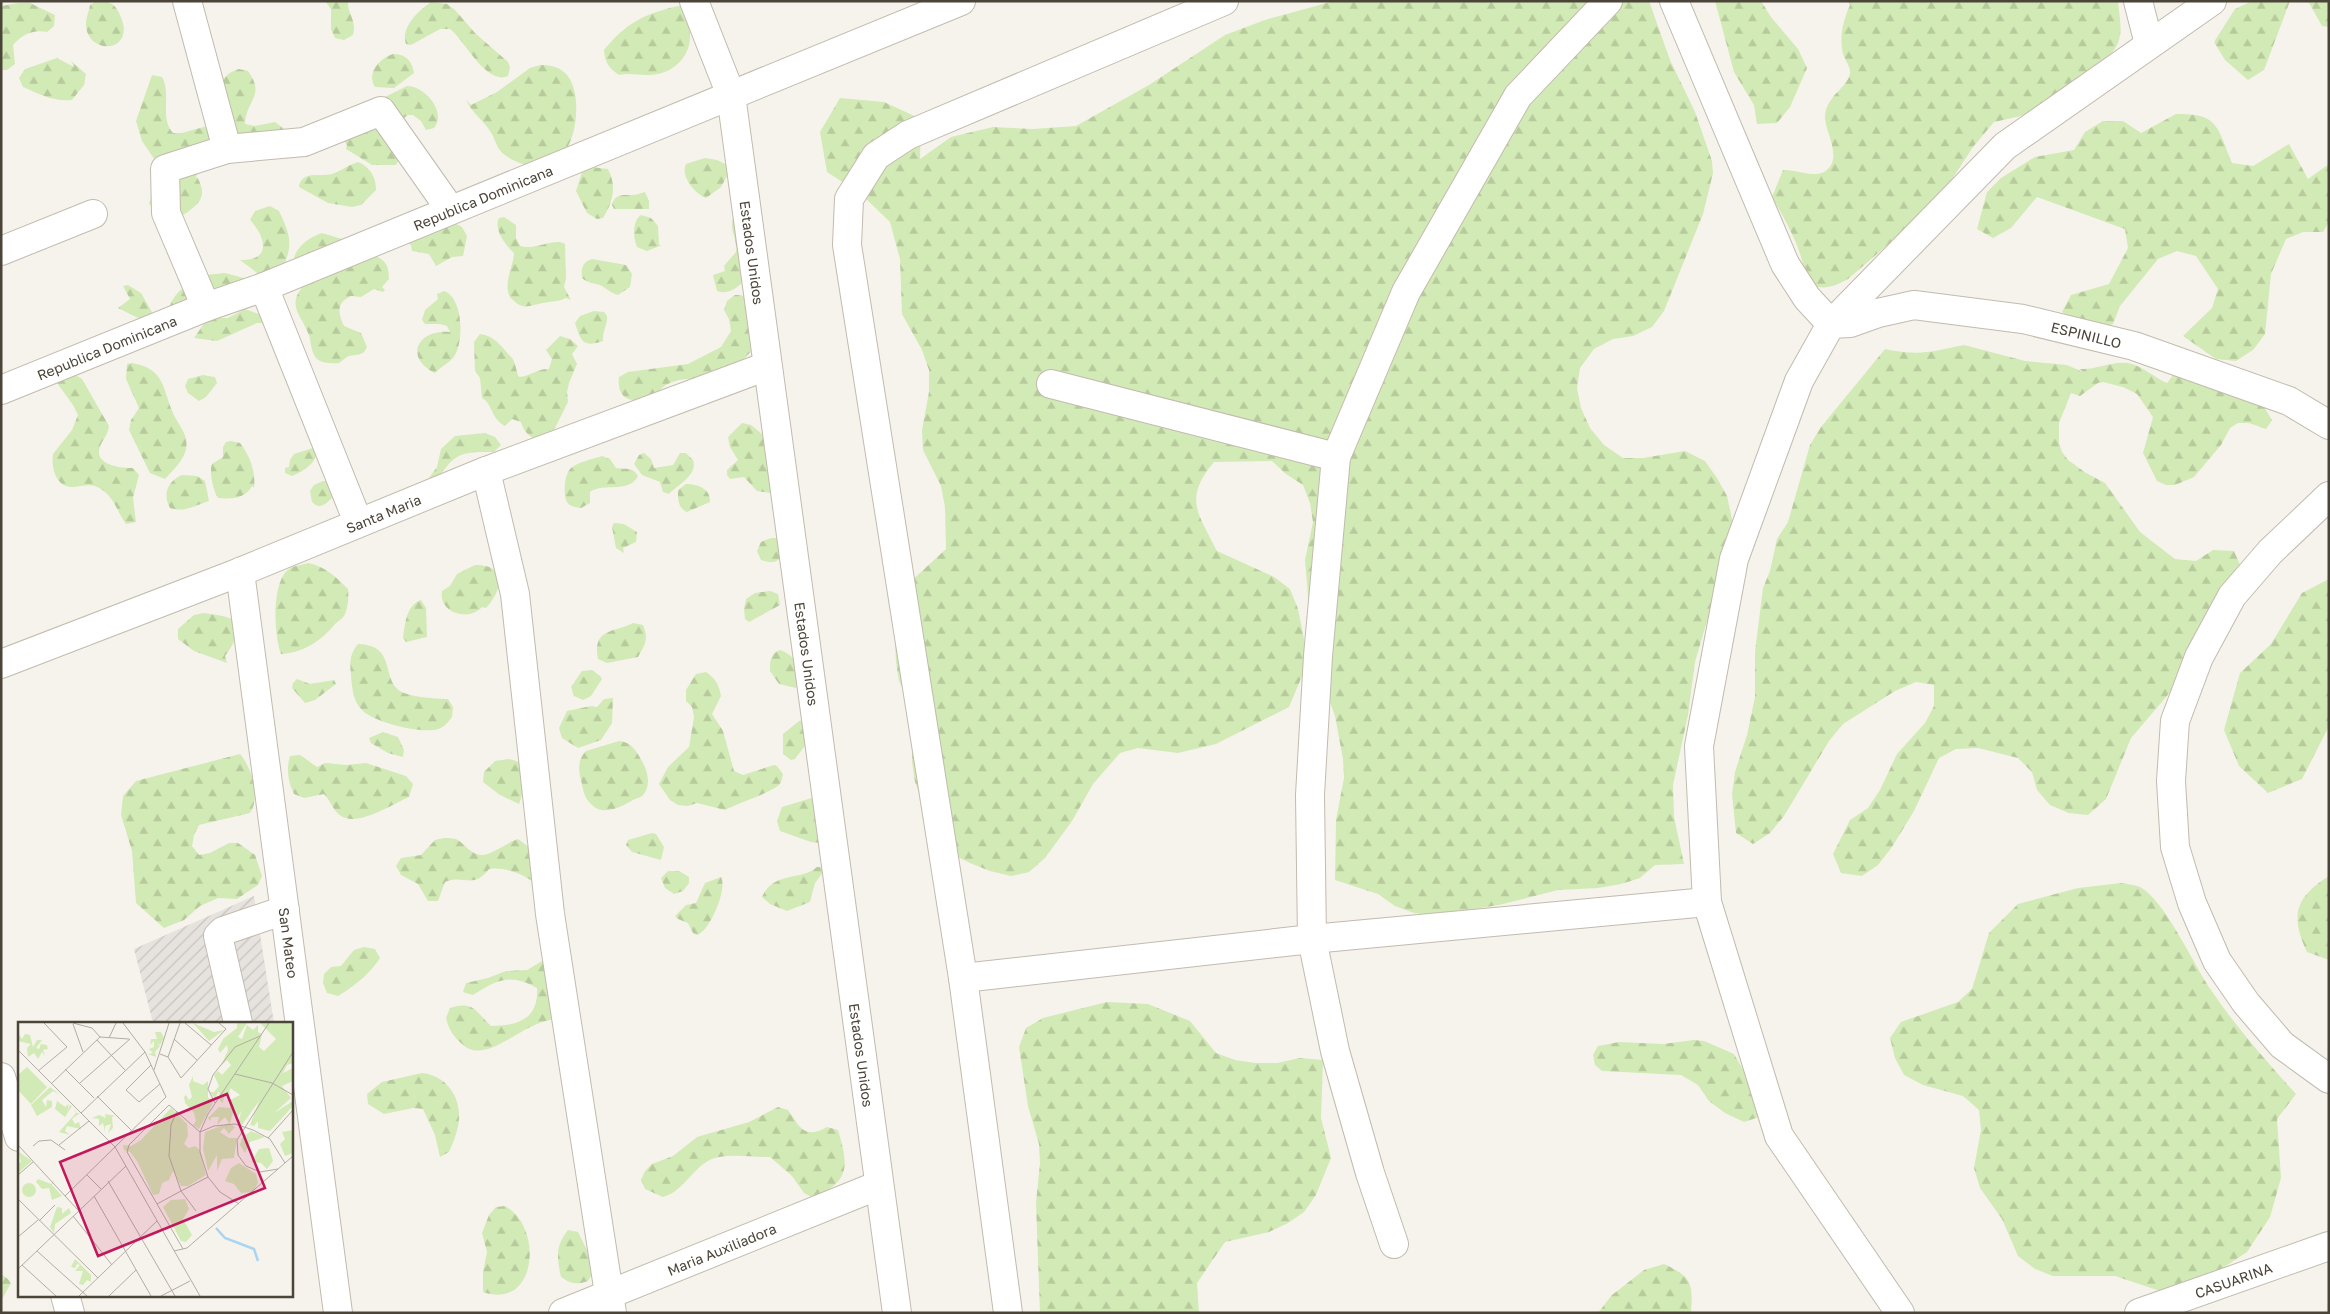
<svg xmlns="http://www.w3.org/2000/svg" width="2330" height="1314" font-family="'Golos Text',sans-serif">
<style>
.industrial{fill:url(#industrial-furrows)}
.forest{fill:url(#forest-firs)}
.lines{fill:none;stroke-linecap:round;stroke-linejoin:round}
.minor-casing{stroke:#c2bbae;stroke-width:30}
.minor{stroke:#fff;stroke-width:28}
.labels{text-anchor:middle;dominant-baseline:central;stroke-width:5;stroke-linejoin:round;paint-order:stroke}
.street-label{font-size:14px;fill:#4b4439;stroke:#fff}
.inset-river{fill:none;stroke:#a9d4f2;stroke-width:2.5}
.inset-road{fill:none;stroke:#b2ada4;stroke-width:1}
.view{fill:#c2185b;fill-opacity:0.15;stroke:#c2185b;stroke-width:2.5}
.inset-edge{fill:none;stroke:#4b4439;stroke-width:2.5}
</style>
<defs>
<pattern id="industrial-furrows" width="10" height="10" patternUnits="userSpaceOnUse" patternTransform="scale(1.25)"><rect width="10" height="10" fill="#e6e2dd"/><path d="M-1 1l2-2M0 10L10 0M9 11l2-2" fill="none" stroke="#c7c3be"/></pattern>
<pattern id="forest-firs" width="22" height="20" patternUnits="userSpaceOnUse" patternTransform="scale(1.25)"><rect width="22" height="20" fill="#d2eab5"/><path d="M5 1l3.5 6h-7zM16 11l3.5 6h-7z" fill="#b6ca9c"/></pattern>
</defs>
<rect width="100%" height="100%" fill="#f6f3ec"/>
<path class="industrial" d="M254,896L274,1023H153L134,949Z"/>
<path class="forest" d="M96,1C109,1 115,3 120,15C138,54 86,56 86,24C86,18 89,11 90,5Z
M325,1H348C347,14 357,19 353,35L344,40L335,38L331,29V9Z
M1334,1H1649L1670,60L1695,112L1712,161L1713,173L1703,214L1664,311L1652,327L1633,336L1613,339L1594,349L1580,368L1577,388L1581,408L1590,428L1604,445L1623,458H1643L1685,451L1705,461L1717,478L1727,496L1736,537L1712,604L1695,662L1688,715L1673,785L1674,817L1684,864L1655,865L1640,878L1621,884L1598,888L1558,890L1499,905L1436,915L1414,913L1395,906L1378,894L1335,880L1336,820L1344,778L1343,759L1335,716L1313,655L1305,560L1313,522L1310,503L1303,485L1286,474L1272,461L1214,462C1183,499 1198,513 1217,551L1274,577L1290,589L1298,609L1306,649L1305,669L1289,707L1216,744L1178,753L1138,748L1120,753L1093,784L1072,821L1045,858L1029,872L1011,876L990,871L970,863L952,854L937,839L915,782L912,762L913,740L908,699L899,681L896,662L895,641L908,584L946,549L945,507L941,486L923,450L922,430L929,392V370L922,350L902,314L900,259L890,222L861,194L827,172L820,132L840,98L884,102L921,119L920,159L951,137L993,127L1033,129L1076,126L1149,85L1225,35L1265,20Z
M1715,1H1761L1771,17L1798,49L1807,68L1790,107L1777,123L1757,124L1754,105L1734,72Z
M1848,1H2118C2120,25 2126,39 2108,57L2051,101L2021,116L1994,122L1973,147L1943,193L1929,209L1848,279C1805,303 1808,271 1796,243C1789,227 1781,212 1772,197L1783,170C1795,169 1813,178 1824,172C1844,160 1826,134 1825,118C1825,95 1850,87 1850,72C1850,66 1845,60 1843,54C1839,37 1843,21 1850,5Z
M2252,1H2290L2264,70L2248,80L2225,60L2214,42L2235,9Z
M2308,1H2329V27L2322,26Z
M431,2L447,4L455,10L475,33L508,62L510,67L508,76C485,85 465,40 450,29H440L411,45L406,44C400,28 419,10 431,2Z
M19,3H30L55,15L54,26L47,32C34,29 22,34 13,45L15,64L7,70H1V6Z
M678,6H687C691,16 690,27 690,38C689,60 669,76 647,75C637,75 629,73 619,75C609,68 605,63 604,50C626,23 644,14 678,6Z
M393,54C406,54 412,61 414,73L394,88L375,87C366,73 380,58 393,54Z
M57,58L74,67L71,61L86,74L84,85L72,100C54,102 39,94 23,87L19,78L25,69Z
M540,65C549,65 558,66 565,73C582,88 578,134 565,151C559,158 548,164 540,170C526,165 508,161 499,149C495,143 494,136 490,131C483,120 472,113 466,100L471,105L497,92L530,68Z
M239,69L248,71C266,96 246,100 245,124L255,126L275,122L283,128L288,137L245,158L200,170L195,178L197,177C206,193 203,201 189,211C185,214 179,218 174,218C168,218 160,214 155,212L149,203L160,176L159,166L142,141L136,121L152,75L162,77C172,95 159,117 173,133H182L211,125C214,103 215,75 239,69Z
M407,86C425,86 447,112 434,128L426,130L421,121L413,115H408L400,121L384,102L385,97Z
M373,112L400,157L396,165H372L346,149L347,145L341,137Z
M2176,114C2219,113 2217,127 2232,163L2253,166L2289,144L2308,179L2329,164V222L2323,232H2303L2286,239L2271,274L2265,334L2253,350L2236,361L2216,359L2183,336L2212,308L2218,289L2196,256L2177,251L2158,259L2120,306L2113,324L2094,331L2062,312L2071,295L2109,284L2128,248L2125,229L2037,197L2011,228L1993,238L1977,229L1987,192L2001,178L2035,157L2074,150L2085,132L2103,121H2123L2141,133Z
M705,158L717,160L732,167L721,187L706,198C695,194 680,176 686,164Z
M358,162C370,167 376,177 376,190L361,205L352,207L328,203L299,187C301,170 321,177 332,174C341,171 348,165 358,162Z
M591,167L608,169C617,186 613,202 603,218L597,219L587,213L576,191L582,172Z
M645,192L649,201V209H614L612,205C615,193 623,195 632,195C637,195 640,193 645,192Z
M270,206L279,211C290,234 294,245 282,269L260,275L240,260C272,261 266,237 250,220L255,211Z
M641,215L651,218L658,226L659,245H662L647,251L637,247C633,238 632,221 641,215Z
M504,217L516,225V238L520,246C535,251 555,237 565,244L566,278L564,287L571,300L566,298C558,302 552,301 543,303C527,306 523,311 510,297C503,283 513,268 514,253C506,246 493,229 499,218Z
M737,217L762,226L766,241C760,257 741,300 717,291L713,275L725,271L724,266L736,252C738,240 729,230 733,219Z
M453,222L462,227L467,236L463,256L452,257L436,266L429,254L412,251L411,245L407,243Z
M322,233L342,239L339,249L294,264C292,249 309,237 322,233Z
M373,255C386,260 389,266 389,279L382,287L385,290L383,292L374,289L361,297L351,296C336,303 338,313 344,326L361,333L367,347C363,356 358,354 349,356C346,357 342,361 339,363C333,364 320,363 316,358C311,352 311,342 309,335C301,314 286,306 304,285Z
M592,259L626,265L632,274L630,287L618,295C611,293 608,290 602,286C596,283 589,284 582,278C581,269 582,262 592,259Z
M225,273L255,281L169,316C167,297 188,281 206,275C211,274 219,274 225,273Z
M128,285L141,293L153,314L146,322L118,308L130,299L123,286Z
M444,291C463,297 465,343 453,358C448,364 440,367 435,373C403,357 418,329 450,332L447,326L440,324H425L422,320L425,310L438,299L437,294Z
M735,295H741L750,300L755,347C742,363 726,371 708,381C696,378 678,378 666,385C662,387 659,392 654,395C636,405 616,402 619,377L628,372L688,364L721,347L731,331L729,319L724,310L727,301Z
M245,309L264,316L266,326L262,323H257L217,341L194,338L203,325L213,318H228Z
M594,311L604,312L607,316C608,324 602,332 603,341C582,348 581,341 575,323L580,316Z
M480,334C496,336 502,348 512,358C516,363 516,372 519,377C531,376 538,368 549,369L552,359L546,350L560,336L570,339L578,346L572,354L577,364L569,383L567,392L568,402L550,438L541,442C530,437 524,433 521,422L512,419L505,426C490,418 493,404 482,398L480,378L475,371L474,342Z
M1964,345L2025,361L2067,365L2083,372L2080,369C2097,370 2116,359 2132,364C2145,368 2155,378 2167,383L2174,374L2256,394L2272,420L2266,429L2249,423H2238L2230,428L2221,445L2194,477L2175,485H2166L2157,481L2143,453L2153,417L2137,394L2123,387L2103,382L2098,383L2080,396L2071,393L2059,423V443L2062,452L2068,460L2086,473L2105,483L2140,532L2175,559L2196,561L2213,550L2234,551L2242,569L2172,690L2131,738L2106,799L2088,815L2069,813L2050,805L2037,790L2032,772L2018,758L1978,748L1956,749L1939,758L1914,811L1892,847L1878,865L1862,876L1841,873L1833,854L1850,820L1868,808L1880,790L1897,754L1925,723L1934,706V685L1916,682L1895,691L1843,724L1829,741L1784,816L1770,833L1753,844L1736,833L1732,794L1735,772L1747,735L1755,697V652L1763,588L1770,571L1777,539L1788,522L1810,445L1821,427L1885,349C1919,356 1931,352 1964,345Z
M132,363C165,369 162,387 173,413C178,425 189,434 186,449C184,460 173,470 165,479L150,473L129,430L131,420L139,408L126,379L127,364Z
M74,374L82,379L109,426C108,434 105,437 101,444C91,465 120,468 133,468L139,475L133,498L136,522L126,524C117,512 115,498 101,489C90,482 83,487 72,487C55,487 51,466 53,454L72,430L78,415L73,405L57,383L60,379Z
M203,375L215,377L217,383L206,397L199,401L188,393L185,386L188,379Z
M742,423L751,425L779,448L778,494L757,491L744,477L730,479L727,475V470L738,460L730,447L728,437Z
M485,433L495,437L501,445L494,452C465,452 455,451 439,478H429L437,467L441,449L455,436Z
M231,441L240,443C250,456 256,472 254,488L252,486C245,499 231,499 218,498C213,490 209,472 212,464L223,457V447L226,442Z
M313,448H318C317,463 304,471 292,476L285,473V468L289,467L290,460L294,454Z
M644,453L651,459L654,468L673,465L680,453H686L693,460C698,475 679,484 669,494L663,492L660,482L642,475L634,464L639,455Z
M602,456L610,459L616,468C626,470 632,466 638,476C629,494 604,482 590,492V503L581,508C576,507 570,507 567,502C563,496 564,474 571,468C578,462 593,459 602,456Z
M182,475L197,476L205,481L209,501C196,505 184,513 170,508C162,494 168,481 182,475Z
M323,481H331L334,496C327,503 320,511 312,502L310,491L314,485Z
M686,484C698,484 711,489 710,502L687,512C678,508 678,500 678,490Z
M614,523L624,524L637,532L636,542L623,548L624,553L616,548L612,527Z
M771,538H780L783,555C777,564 770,563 761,560L757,551L761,542Z
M308,563C325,566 336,577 348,589C349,597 348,609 344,616C342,619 337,622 335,624C321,641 303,653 281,654C274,636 271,582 289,569C293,566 302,565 308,563Z
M475,565C508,565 503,589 486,608L482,607C469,622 438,613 442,591L450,586L457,574Z
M2329,579V726L2302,779L2268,793L2239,766L2224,730L2240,673L2271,644L2302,593Z
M770,591L778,594L780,605L749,622L745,619L744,609L746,599L755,593Z
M421,600L426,608L427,637L406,642L403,638C405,625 406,605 421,600Z
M204,613L223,616L232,619C239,636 235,642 225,656L227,663L194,651L178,639V629L194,615Z
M633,623L643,625C649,639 645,645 638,657L607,663L598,659C592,628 614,633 633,623Z
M358,644C398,645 380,681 402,692C411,697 438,699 448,699L453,707L452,717C449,721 445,726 441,728C426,736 371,722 361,709C353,700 352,688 351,676C350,663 349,655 358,644Z
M780,650C797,656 803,671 796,688L779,684L770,671C770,662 770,653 780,650Z
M592,670L600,676L602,679L591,696L583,700L574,696L571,687L582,671Z
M706,672C716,679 719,685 721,696L712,714L723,731L734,771L743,775L774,765L777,766L783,774C782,778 782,782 779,785C772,792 738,803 725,810L697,803L688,806L678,805L670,800L659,784L668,767L689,747L694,717L692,707L686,701V690L696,674Z
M297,679L310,684L334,680L336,684L315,700L305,703L292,688L293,683Z
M613,698L612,723L601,740L578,748L562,738L559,728L567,711L591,706L597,707L604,699Z
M808,719L807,743L795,759L791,760L783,754V734L799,721Z
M383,732L398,737L404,750L403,757L388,753L371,743L369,738Z
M619,741C632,742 637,752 643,763C648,772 651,786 643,795C640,798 637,798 633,800C621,807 603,817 591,804C584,798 583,789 581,780C578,769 578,759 586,751Z
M240,754C252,768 261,797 250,813L199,825L194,835L192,846L199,855L210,853L229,843H238L255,855L262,876L258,885L237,899L218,898L200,906L184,920L164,928L136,903L132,851L121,815L123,796L136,781Z
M300,755L317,767L325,763L347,765L366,763L406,776L413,784L409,797C393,804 358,827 341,816C333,811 331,801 324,794L304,798L294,794C288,782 286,769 290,756Z
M509,759C513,760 518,761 520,764C526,773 523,796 519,804L500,795L483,782L484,772L495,761Z
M815,797L820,843L811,842L780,831L777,821L782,807Z
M652,833L656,834L664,847L661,860L632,852L626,845L628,840Z
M444,838C447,838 452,838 456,839C465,844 471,855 482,855C494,854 506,843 518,839L534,851L533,882C522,873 503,867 489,869C473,890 464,874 445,882L438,901H428L418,884L401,875L396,866L401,858L421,855L435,840Z
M817,867H822L824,871L815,883L810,902L787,911L770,904L762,897C773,871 802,881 817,867Z
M668,871H679L689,877V883L683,891L674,894L665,888L661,878Z
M2329,876V960L2307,952C2290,916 2295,897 2329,876Z
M721,877C728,889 709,932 697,935L693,933L688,923L678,919L675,916L686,905L696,903L705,883Z
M2121,883C2127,884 2135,885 2140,887C2165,900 2194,966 2211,990C2236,1027 2266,1061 2296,1094L2277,1119L2281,1178L2270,1217L2247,1252L2191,1289L2172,1295L2115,1276H2053L2035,1269L2018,1256L2002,1219L1980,1188L1974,1168L1981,1130L1979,1110L1963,1096L1923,1085L1904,1075L1895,1058L1890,1038L1901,1022L1958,1002L1972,989L1989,933L2018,904L2078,888Z
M364,947L375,949L380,958C371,973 353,987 338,996L327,993L323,983L324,974L331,967L341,966L354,950Z
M544,960L561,1020C528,1014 488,1069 462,1044C453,1036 449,1030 446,1018L450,1008C474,1000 476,1012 491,1026C519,1026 539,1018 537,988C511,973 497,979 473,995L463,992L466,983L488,978L506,971L527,970Z
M1107,1002L1148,1004L1190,1021L1216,1053L1235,1060L1255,1063H1277L1300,1058L1323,1060L1321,1118L1331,1158L1316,1195L1304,1212L1288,1223L1269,1232L1225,1242L1197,1283L1199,1313H1040L1036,1203L1040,1163L1039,1144L1028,1106L1019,1047L1026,1028L1043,1018Z
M1694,1040L1704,1041L1734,1054L1745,1073L1759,1117L1744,1122L1725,1113L1709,1101L1698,1085L1681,1075L1602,1071L1595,1065L1593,1055L1598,1046L1619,1042L1663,1044Z
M422,1073C443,1075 458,1092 459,1113C460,1126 454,1141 449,1152L440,1157L435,1135L423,1109L413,1108L384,1114L368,1104L367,1094L382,1082Z
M778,1107L788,1110C800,1127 804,1140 827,1127L838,1130C849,1167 850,1181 813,1198L804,1193L792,1176L770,1157C754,1157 735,1154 719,1157C695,1161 686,1191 663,1197L645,1189L641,1180L645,1171L652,1164L673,1156L697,1137L749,1122Z
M505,1206C544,1227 537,1311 483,1292V1272L487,1252L482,1233L489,1215L496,1207Z
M568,1230L578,1232L592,1260L594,1271L588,1281C577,1285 571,1284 561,1277C557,1258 555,1246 568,1230Z
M1664,1264C1692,1277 1693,1283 1691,1313H1598L1612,1295L1644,1270Z
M1,1274L8,1279L11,1283L1,1301Z"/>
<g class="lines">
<g class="minor-casing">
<g id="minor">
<path d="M187,1L227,149"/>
<path id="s1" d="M694,1L731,95L897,1313"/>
<path d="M1608,1L1518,96L1406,292L1336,457L1318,656L1310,795L1312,939L1707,902"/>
<path id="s2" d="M1674,1L1785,264L1807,298L1831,324L1850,323L1878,313L1914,305L2023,319L2134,346L2289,401L2329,425"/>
<path d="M2138,1L2149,44"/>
<path d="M1,251L93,214"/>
<path d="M264,287L358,522"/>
<path d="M206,307L166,213L165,169L227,149L304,142L381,111L450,209"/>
<path d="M1051,384L1336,457"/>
<path id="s3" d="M1,390L206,307L264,287L961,1"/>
<path d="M486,471L515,594L550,914L612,1313"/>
<path d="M2329,496L2270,552L2232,596L2199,657L2175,721L2171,781L2175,847L2192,903L2217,961L2246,1003L2282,1045L2329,1079"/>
<path id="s4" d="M240,572L338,1313"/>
<path id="s5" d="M1,664L240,572L486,471L767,366"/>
<path d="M963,978L1312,939L1335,1051L1370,1173L1394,1244"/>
<path d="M238,1023L218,936L223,931L285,910"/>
<path d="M1,1077L19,1137"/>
<path d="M65,1295L70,1313"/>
<path id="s6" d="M563,1313L879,1185"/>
<path d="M1008,1313L963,978L847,245L849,199L876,156L908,135L1224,1"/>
<path d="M1900,1313L1779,1136L1707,902L1699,746L1734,559L1799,381L1831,324L2005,146L2212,1"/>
<path id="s7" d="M2139,1313L2329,1246"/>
</g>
</g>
<use href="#minor" class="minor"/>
</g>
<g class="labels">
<g class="street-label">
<text stroke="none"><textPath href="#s3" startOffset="519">Republica Dominicana</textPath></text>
<text stroke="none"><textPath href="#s1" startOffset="260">Estados Unidos</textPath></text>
<text stroke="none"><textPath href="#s2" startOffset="622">ESPINILLO</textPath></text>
<text stroke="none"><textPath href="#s3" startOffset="114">Republica Dominicana</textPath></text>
<text stroke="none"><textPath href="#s5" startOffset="411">Santa Maria</textPath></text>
<text stroke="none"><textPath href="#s1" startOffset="665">Estados Unidos</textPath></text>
<text stroke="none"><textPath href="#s4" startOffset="374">San Mateo</textPath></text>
<text stroke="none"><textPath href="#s1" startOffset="1070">Estados Unidos</textPath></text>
<text stroke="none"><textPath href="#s6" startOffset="171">Maria Auxiliadora</textPath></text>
<text stroke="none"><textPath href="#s7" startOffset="100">CASUARINA</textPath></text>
</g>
</g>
<g transform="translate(18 1022)">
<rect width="275" height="275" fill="#f6f3ec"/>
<path d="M9,45L29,65L13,82L0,68V53Z" fill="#d2eab5"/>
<path d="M175,1L196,10L206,8L191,19ZM219,1H229L220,15L224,17L229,3L235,8L240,3V10L244,12L241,25L246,29L258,17L242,1H275V41L269,43L265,51L275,46V59L264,64L273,76L256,91L275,79V84L252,109L240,106V99L236,104L232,103L241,79L224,103L220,100L224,88L220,95L216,86L212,102L217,105L211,112L206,106L202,110L211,116H219L216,136L204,137L199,149V133L190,149L185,127L187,110L211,101L207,95L199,103L201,95H194L192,99L190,96L201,85L212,86V78L222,73L212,66L211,75L206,73L205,81L202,79L201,69L197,76L192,70H196L201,64L196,53L200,49L204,53L213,43L209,38L203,44L210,28L209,23L202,31L200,27L205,17L219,6ZM137,10H143L146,16L142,23L138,20L142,24L137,30L138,35L130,32L135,31L131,27L136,25V19L132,23L133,17H139ZM0,11L4,17L7,12L12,13L15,25L19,18H24L18,26L21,27L23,22L29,23L30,27L25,28L27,34L24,30L20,37L16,31L10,35L9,26L13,22L0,19ZM175,54V59L185,63L190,59V75L195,81L181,107L175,103L178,99L176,91L167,81L166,75L168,73L171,78L174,75L171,63ZM32,65L42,73L35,69L24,78L28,85L29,78L34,79V85L19,94L13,83ZM39,79L47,85L51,82L49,90L52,83L54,84L47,95L37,87ZM55,86L59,91H62L66,95L62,91L54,97L57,102L61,100L63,107L49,104L47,109L52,113L41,110L58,91ZM153,86L169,102L170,114L166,122L171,126L177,124L182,128L188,153L170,164H163L155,149L151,158L144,161L141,172L135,173L119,139L112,130L106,128L105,123L113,124L123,118ZM87,92L97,94L94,95L95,106L90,111L93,102L87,104V110L85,101L81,104V97L74,96L81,93L88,96ZM275,108V131L267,134L262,122L267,117L264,110ZM233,109L247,115L232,120L227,131L222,123L224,116ZM251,126L255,139L249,147L243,141L233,140L241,127ZM1,130L14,139L0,151V142L3,140ZM221,141L238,152L240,161L235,170L223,171L216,162L207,159L213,146ZM20,157L33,162L36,158L34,163L44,174L34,178L31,166L24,167L18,160ZM4 168a7 7 0 1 1 14 0a7 7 0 1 1-14 0ZM167,177L171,187L165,197L174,213L168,220L163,219L145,185L153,178ZM39,185L44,186V192L51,186L53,191L37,202L36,211L32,205ZM57,237L73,253V260L69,258L65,263L61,262L65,249H57L62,243L59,242L57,246L53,245Z" fill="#d2eab5"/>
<path class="inset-river" d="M198,206L207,216L236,227L240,239"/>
<path class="inset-road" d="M55,1L74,6L82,15L111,17M167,1L193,23M55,2L65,30M91,16L98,1M156,17L179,38M79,18L107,48M0,28L97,125L182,274M142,32L150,35L163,56L208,7L201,1M150,35L162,1M133,43L108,68L121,80L142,62M47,47L76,76M136,48L151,1M20,49L49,25L26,1M217,52L254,61L275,73M62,61L112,17M33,62L82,15M79,74L114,109M197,81L190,67L195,53L217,25L242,14M159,89L153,103L151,134L163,169L190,155M63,91L127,30M250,116L275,88M0,123L60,188M41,123L71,99M15,124L21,119L33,118L47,128M260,147L242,150L228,144L220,133L219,118L275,30M0,153L15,140M69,153L83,167M90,159L157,274M47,174L148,75L127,30L105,1M76,174L133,274M0,177L80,256M139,182L163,169L178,189M221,182L202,170L190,155L182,130V110L190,92L251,1M55,194L94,243M21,199L37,183M0,215L20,198M165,227L109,130L111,123L151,83L182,110L196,104L217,102L235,108L252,117L267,141M19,229L69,274M156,229L169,226L275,134M4,243L38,274M0,247L108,144M61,274L139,199M91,274L118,248M143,274L172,259"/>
<path class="view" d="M209,72L247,166L80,234L42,140Z"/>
<rect width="275" height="275" class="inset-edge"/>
</g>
<rect width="2330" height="1314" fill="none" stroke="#4b4439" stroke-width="5"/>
</svg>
